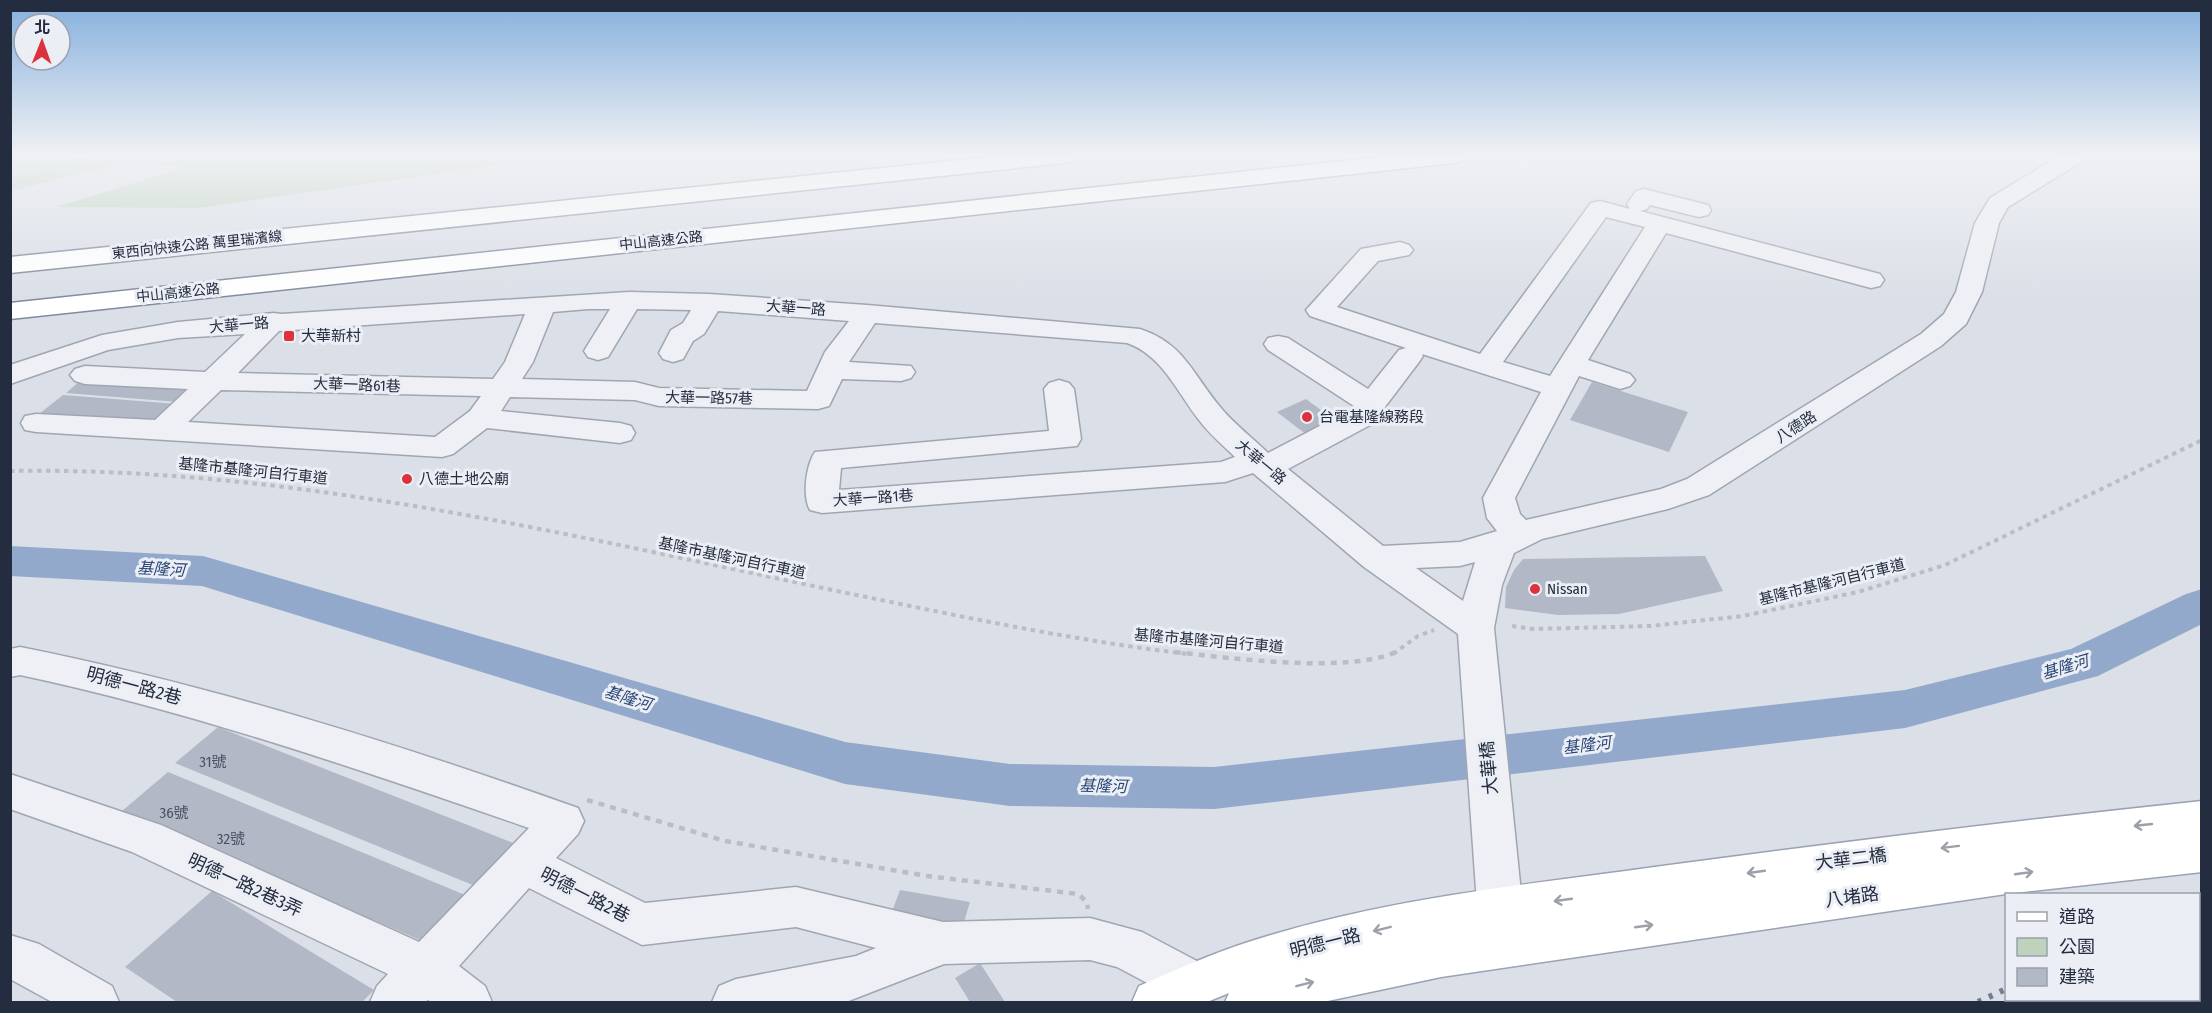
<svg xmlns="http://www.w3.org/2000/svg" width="2212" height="1013" font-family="'Fira Sans Condensed','Noto Sans TC',sans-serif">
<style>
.green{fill:#bfd2bc}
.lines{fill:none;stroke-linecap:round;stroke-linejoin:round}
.river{fill:#92a9cc;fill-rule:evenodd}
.building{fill:#b2b8c5}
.minor-casing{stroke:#a0a6b1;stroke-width:3}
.major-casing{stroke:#9aa2b4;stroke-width:3}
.highway-casing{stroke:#818b9f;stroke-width:3}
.path-far2{stroke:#b9bdc6;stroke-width:3;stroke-dasharray:4 4;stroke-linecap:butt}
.path-far1{stroke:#b9bdc6;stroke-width:4;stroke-dasharray:4.5 4.5;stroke-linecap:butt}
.path{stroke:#b9bdc6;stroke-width:4.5;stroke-dasharray:6 6;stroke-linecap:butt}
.minor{fill:#eef0f5;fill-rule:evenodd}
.major{fill:#fff;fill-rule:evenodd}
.highway{fill:#fff;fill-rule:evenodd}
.rail{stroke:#737d92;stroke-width:6;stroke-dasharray:4 8;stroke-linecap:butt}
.oneway{stroke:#9ca0a9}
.poi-dot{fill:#db323e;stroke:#ebeef5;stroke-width:2}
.labels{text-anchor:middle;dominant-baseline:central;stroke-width:6;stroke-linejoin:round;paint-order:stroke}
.far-street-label{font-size:14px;fill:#242c3f;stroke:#ebeef5}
.street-label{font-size:15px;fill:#242c3f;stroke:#ebeef5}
.poi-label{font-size:15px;fill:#242c3f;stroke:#ebeef5;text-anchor:start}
.near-number-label{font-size:15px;fill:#484f60}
.water-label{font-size:16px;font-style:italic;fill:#2a4676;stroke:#ebeef5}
.near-street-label{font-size:18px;fill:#242c3f;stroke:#ebeef5}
</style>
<rect width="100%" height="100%" fill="#dbdfe7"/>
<path class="green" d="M10,156H585L553,157L199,208L56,207L187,167L122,163L11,191Z"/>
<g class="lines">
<path class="river" d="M10,546L203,556L845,742L1010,764L1214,767L1905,690L2071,649L2186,594L2202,589V624L2098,676L1905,728L1214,809L1010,806L845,784L202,586L10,576Z"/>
</g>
<path class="building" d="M86,376L198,385L178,402L66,393Z
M1592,382L1688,412L1669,452L1570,420Z
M63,395L177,404L154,423L39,414Z
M1306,399L1336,421L1307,435L1277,412Z
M1705,556L1723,591L1619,614L1558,615L1505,608L1506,587L1514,570L1523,559Z
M218,727L450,818L513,843L475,886L175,763Z
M168,772L224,795L470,897L429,944L122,811Z
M900,890L970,902L960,935L888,922Z
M212,891L290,939L374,990L362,1002H177L125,967Z
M980,963L1005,1002H970L955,978Z"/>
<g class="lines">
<g class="minor-casing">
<path id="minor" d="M2059,156H2086L2083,161L2008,207L1999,223L1982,292L1966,324L1941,346L1709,495L1668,509L1542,539L1514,553L1502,585L1494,628L1525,932L1518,947L1502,953L1486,947L1479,932L1458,634L1364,567L1253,473L1225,482L822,513L810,510C802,496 806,465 815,452L1049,431L1044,389L1049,383L1059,380L1069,383L1074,389L1081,439L1077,446L841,468L839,490L1221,462L1235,457C1223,445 1209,434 1199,420C1177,392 1162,355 1127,343L875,323L849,362L911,366L915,372L911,378L901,381L842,379L829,406L818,409L659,406L635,400L510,397L501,411L620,423L631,426L635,433L631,440L620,443L487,428L453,454L442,457L36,432L25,430L21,423L25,416L36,414L155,420L188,389L85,384L75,381L70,375L75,369L85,366L205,372L245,334L178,338L108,350L10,384V365L102,335L178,322L274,313L281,314L629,292L709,294L867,305L1140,329C1185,344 1192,374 1221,408C1234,424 1253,438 1268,453L1350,410L1354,406L1268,350L1264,344L1268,338L1278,336L1288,338L1368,389L1399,350L1406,348L1310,316L1306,310L1361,249L1400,242L1409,245L1413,250L1409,255L1378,261L1337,307L1480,354L1591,203L1600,201L1630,209L1627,204L1636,191L1644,189L1708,205L1711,210L1708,215L1699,217L1650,205L1647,209L1640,211L1880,274L1884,280L1880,286L1871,288L1666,233L1588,360L1630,374L1635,380L1630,386L1620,389L1579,376L1515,498L1520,514L1526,520L1661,489L1687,479L1921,334L1944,314L1956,292L1975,223L1990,198ZM1606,217L1645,227L1550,376L1503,362ZM588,309H610L584,351L588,357L598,360L608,357L637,309L691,310L683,323L671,330L659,353L663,359L673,362L683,359L693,341L704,334L718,311L849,321L825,352L807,391L659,388L635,382L522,379L533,362L553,312ZM525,314L505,362L493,379L238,373L279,331ZM1422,354L1541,392L1483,498L1487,518L1497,531L1460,542L1383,546L1288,469L1372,424L1419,362L1423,356ZM221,390L481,396L470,411L435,437L188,422ZM1475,562L1463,601L1416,568L1460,566Z
M20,647C210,685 396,743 578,808L584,821L578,834L556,858L645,903L796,887L943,922L1090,918L1142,932L1210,968L1217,984L1210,1000L1183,1002L1117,967L1090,960L944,964L846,1002H712L719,986L736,979L856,956L876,948L796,927L642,945L529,888L459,966L485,986L492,1002H432L428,1000L425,1002H370L377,986L388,974L132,852L10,809V774L161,825L419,942L529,828C361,770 194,712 20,675L10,677V649Z
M10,935L39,944L112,986L119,1002H52L10,979Z"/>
</g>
<g class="major-casing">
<path id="major" d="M2202,801V872L2006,894L1441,977L1323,1002H1225L1229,993L1207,1002H1132L1139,986C1182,967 1225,948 1271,935C1398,897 1531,884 1662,866C1841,842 2021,820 2202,801Z"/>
</g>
<g class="highway-casing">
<path id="highway" d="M999,156H1076L1073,161L1065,163L10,273V257Z
M1390,156H1465L1462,161L1454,163L10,319V303Z"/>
</g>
<path class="path-far2" d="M10,186L86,156"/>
<path class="path-far1" d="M10,471C303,466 595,542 881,600C983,621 1085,642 1188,654
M1512,626L1533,629L1650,626L1743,616L1858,592L1945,565L2202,440
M1393,654L1418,636L1434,630"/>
<path class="path" d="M1175,652C1230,658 1347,674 1396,652
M587,800L725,841L927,876L1078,894L1087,902L1088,909"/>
<use href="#minor" class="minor"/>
<use href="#major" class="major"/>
<use href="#highway" class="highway"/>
<path class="rail" d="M2198,937L2202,936
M1978,1002L2006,989"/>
</g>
<defs><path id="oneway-shaft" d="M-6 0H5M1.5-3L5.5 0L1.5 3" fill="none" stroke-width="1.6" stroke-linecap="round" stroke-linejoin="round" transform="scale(1.5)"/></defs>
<g class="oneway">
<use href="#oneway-shaft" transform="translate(2143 825) rotate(174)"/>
<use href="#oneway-shaft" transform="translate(1950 847) rotate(173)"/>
<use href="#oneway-shaft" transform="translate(1756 872) rotate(172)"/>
<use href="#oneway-shaft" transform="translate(2024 873) rotate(-8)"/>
<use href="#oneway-shaft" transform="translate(1563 900) rotate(172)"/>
<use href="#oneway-shaft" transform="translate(1644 926) rotate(-8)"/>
<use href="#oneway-shaft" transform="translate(1382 929) rotate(166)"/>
<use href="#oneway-shaft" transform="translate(1305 984) rotate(-14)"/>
</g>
<linearGradient id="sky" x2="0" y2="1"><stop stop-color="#85b0dd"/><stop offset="0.52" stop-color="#eff1f4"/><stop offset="1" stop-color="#eff1f4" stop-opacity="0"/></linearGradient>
<rect width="2212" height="298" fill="url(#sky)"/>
<g class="poi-dot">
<rect x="283" y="330" width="12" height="12" rx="3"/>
<circle cx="1307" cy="417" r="6"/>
<circle cx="407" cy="479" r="6"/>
<circle cx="1535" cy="589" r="6"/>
</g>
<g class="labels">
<g class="far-street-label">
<text transform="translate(661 241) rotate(-6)">中山高速公路</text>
<text transform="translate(197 245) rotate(-6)">東西向快速公路 萬里瑞濱線</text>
<text transform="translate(178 293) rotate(-6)">中山高速公路</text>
</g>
<g class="street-label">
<text transform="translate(796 308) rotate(4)">大華一路</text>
<text transform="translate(239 325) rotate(-5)">大華一路</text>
<text transform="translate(357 385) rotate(2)">大華一路61巷</text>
<text transform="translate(709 398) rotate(1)">大華一路57巷</text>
<text transform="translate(1796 427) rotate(-33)">八德路</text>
<text transform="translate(1261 462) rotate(40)">大華一路</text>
<text transform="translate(253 471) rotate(6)">基隆市基隆河自行車道</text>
<text transform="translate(873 498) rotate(-4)">大華一路1巷</text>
<text transform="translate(732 558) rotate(12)">基隆市基隆河自行車道</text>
<text transform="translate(1832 582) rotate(-14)">基隆市基隆河自行車道</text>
<text transform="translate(1209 641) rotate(5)">基隆市基隆河自行車道</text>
</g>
<g class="poi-label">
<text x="301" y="336">大華新村</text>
<text x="1319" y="417">台電基隆線務段</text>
<text x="419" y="479">八德土地公廟</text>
<text x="1547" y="589">Nissan</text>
</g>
<g class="near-number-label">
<text x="213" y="762">31號</text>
<text x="174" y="813">36號</text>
<text x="231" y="839">32號</text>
</g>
<g class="water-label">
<text transform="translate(161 569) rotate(3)">基隆河</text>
<text transform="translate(2065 667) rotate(-17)">基隆河</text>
<text transform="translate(628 698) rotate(17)">基隆河</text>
<text transform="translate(1587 745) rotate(-7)">基隆河</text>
<text transform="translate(1103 786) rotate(1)">基隆河</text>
</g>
<g class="near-street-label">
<text transform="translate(134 686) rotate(15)">明德一路2巷</text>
<text transform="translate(1489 768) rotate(-95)">大華橋</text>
<text transform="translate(1851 859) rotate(-7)">大華二橋</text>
<text transform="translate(245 885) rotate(25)">明德一路2巷3弄</text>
<text transform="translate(585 895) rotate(27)">明德一路2巷</text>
<text transform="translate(1852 897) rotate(-8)">八堵路</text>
<text transform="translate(1325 943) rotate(-14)">明德一路</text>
</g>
</g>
<rect width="2212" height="1013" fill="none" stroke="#242c3f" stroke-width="24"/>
<rect x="2005" y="893" width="195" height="108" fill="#ebeef5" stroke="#9ba0ac" stroke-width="1.5"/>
<rect x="2017" y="912" width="30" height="9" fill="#ffffff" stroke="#9ba0ac" stroke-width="1.5"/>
<text x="2059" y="923" font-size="18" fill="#242c3f">道路</text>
<rect x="2017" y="938" width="30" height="18" fill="#bfd2bc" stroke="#9ba0ac" stroke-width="1.5"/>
<text x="2059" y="953" font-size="18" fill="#242c3f">公園</text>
<rect x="2017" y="968" width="30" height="18" fill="#b2b8c5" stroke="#9ba0ac" stroke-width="1.5"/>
<text x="2059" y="983" font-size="18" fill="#242c3f">建築</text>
<g transform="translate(42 42) rotate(1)"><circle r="28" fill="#ebeef5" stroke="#9ba0ac" stroke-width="1.5"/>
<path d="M0-4.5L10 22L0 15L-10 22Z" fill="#db323e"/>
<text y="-9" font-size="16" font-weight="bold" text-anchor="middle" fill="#242c3f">北</text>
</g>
</svg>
